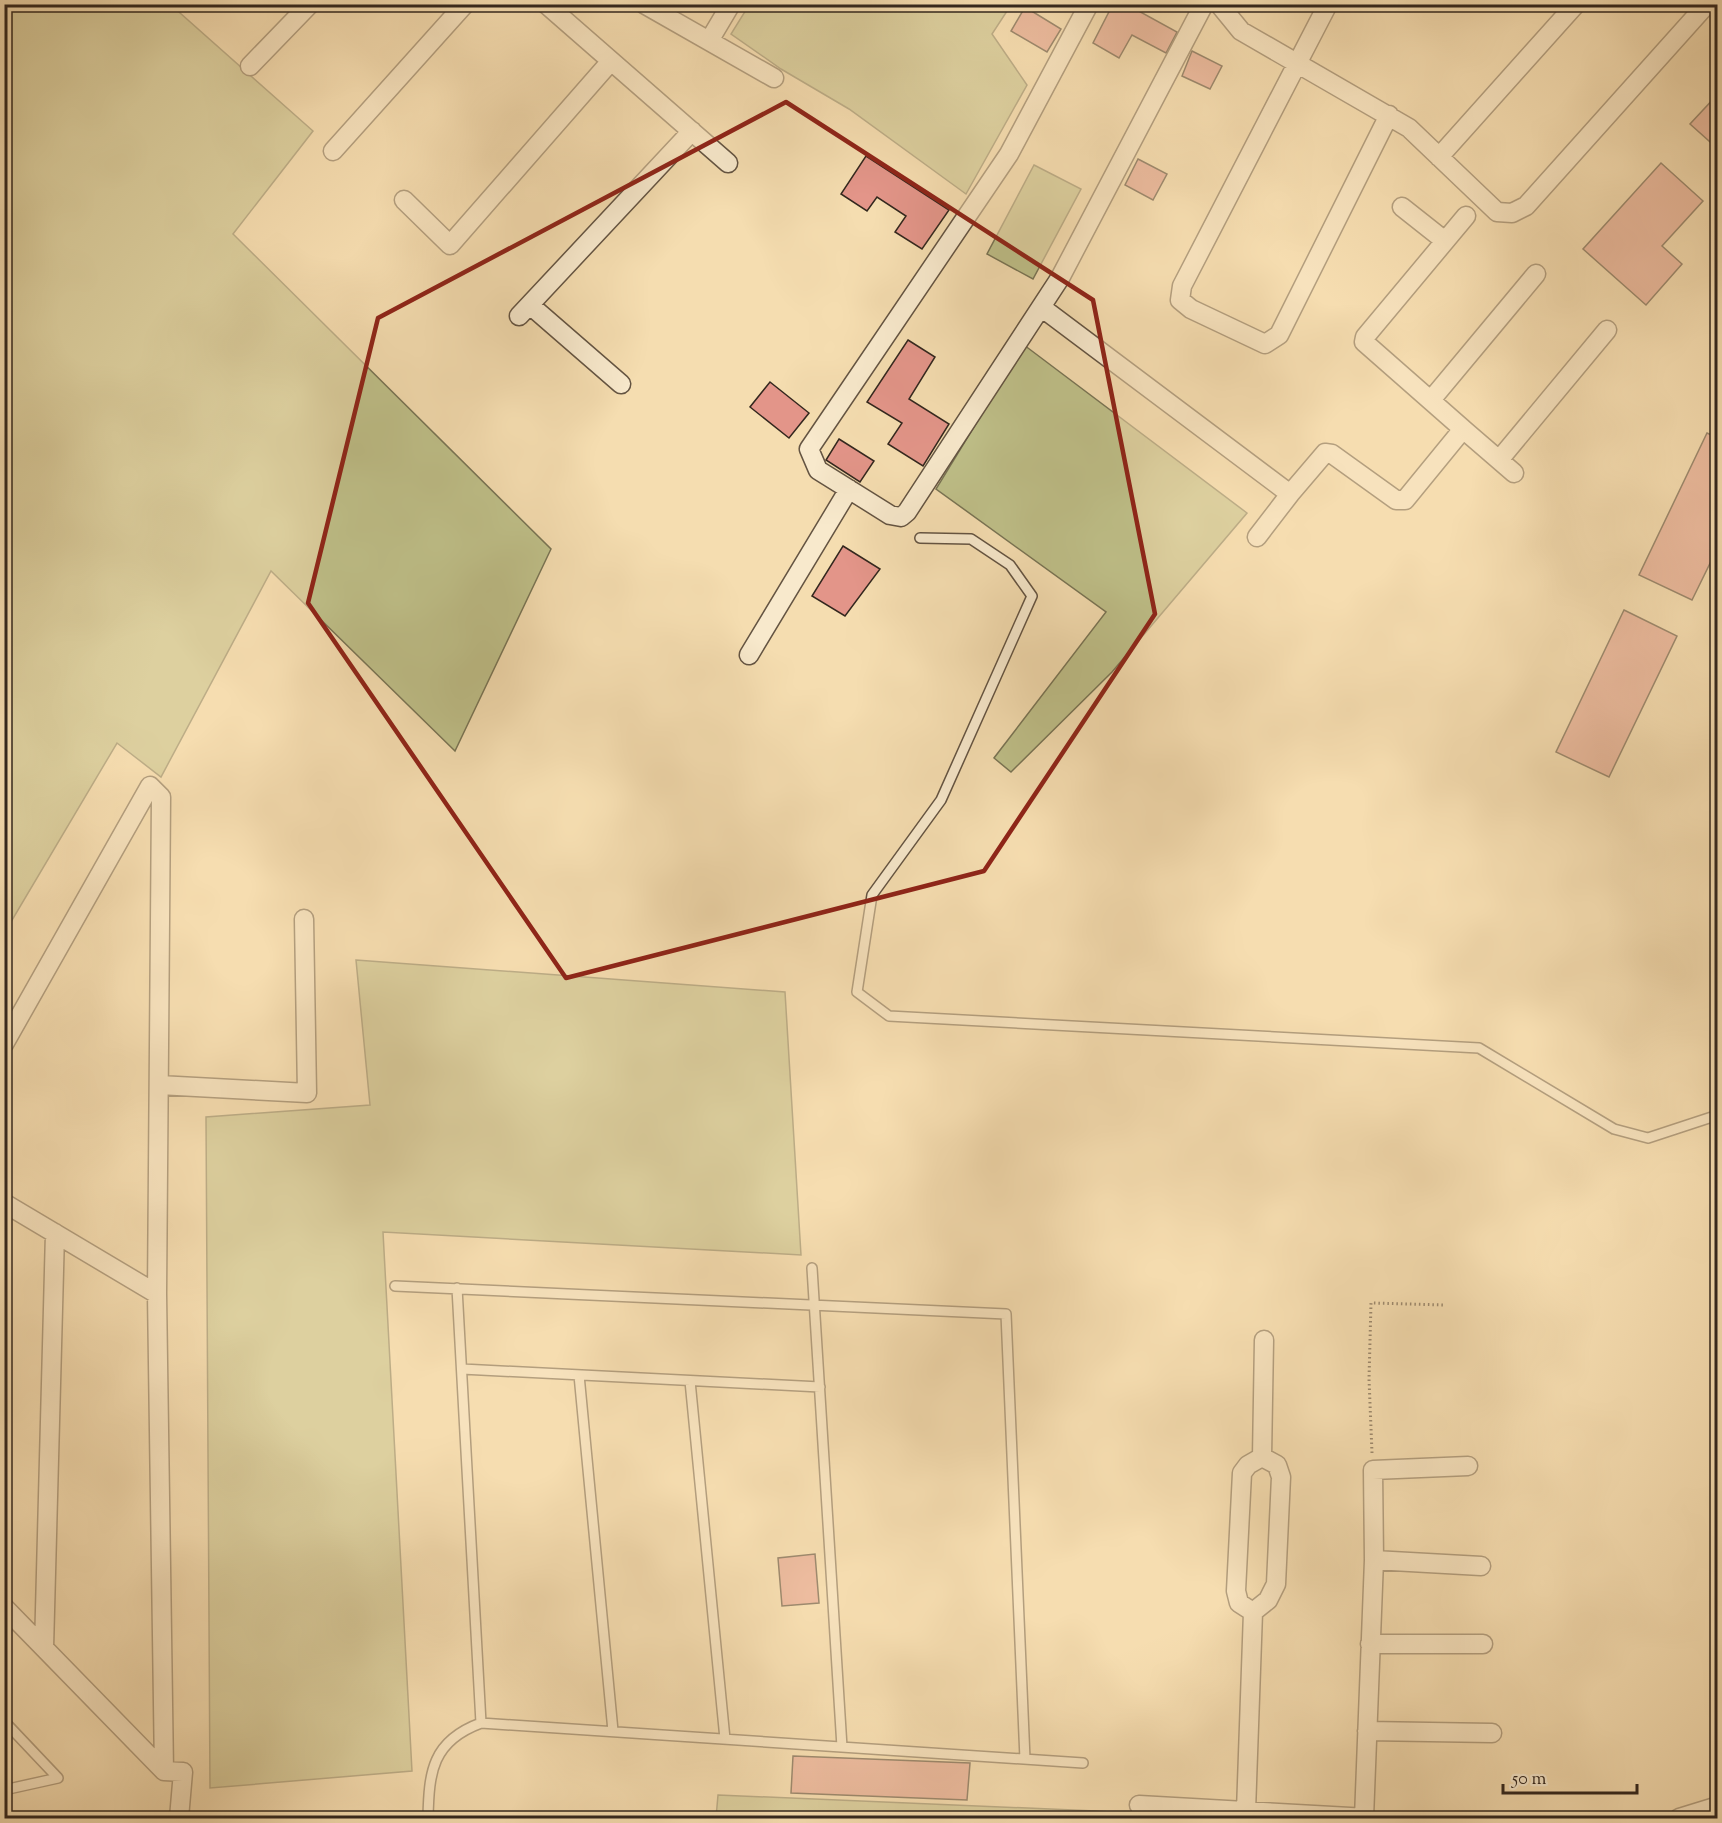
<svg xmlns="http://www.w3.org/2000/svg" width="1722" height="1823" font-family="'Sorts Mill Goudy',serif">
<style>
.green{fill:#bfc089;stroke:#797454;stroke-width:1.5}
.building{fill:#e39589;stroke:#33271e;stroke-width:1.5}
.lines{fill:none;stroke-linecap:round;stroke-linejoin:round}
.lane-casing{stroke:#645442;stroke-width:12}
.street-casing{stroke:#645442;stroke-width:21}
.path{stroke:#33271e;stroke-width:3;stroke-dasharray:1.5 3;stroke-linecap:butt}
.lane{stroke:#f8e9cc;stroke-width:9}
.street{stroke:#f8e9cc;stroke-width:18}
.marked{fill:none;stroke:#8f2418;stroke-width:4.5;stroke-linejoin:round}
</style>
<rect width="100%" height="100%" fill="#f5ddb0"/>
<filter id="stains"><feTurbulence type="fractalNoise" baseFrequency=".00333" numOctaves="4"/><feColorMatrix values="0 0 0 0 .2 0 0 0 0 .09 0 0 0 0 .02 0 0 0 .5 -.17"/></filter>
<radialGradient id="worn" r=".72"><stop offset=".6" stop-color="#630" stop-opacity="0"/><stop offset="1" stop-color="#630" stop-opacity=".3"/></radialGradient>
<path class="green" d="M5,5H171L313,131L233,234L551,549L455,751L271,571L161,777L117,743L5,932Z
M749,5H1011L992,34L1027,85L966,194L849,109L781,69L731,34Z
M1034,165L1081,189L1033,279L987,254Z
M1024,345L1247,513L1112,672L1011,772L994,758L1106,612L936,489Z
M356,960L785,992L801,1255L383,1232L412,1771L210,1788L206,1117L370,1105Z
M718,1795L1096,1811L1195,1818H716Z"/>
<path class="building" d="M1113,4H1126L1177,32L1166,53L1132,35L1119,58L1093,43Z
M1025,7L1061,29L1047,52L1011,31Z
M1192,51L1222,66L1210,89L1182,76Z
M1718,94V149L1690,124Z
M866,156L949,210L922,249L895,232L906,216L877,197L867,211L841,194Z
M1138,159L1167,174L1153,200L1125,185Z
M1661,163L1703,201L1662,246L1682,264L1646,305L1583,249Z
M908,340L935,357L909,399L949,424L923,466L888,444L902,423L867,402Z
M770,382L809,413L789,438L750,407Z
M1707,433L1718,438V547L1692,600L1639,575Z
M839,439L874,461L860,482L826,460Z
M843,546L880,569L845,616L812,596Z
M1624,610L1677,636L1609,777L1556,752Z
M815,1554L819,1603L782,1606L778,1558Z
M793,1756L970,1763L967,1800L791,1793Z"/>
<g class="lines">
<g class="lane-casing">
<path id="lane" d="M920,538L971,539L1010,565L1032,596L941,800L872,895L857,992L889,1016L1479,1048L1614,1129L1648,1138L1718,1115
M812,1268L842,1747
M395,1286L1006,1314L1025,1759
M457,1288L481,1723
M462,1369L820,1387
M579,1375L613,1731
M690,1381L725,1739
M4,1721L58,1778L4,1790
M428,1818C429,1772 432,1741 481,1723L1083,1763"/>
</g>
<g class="street-casing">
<path id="street" d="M546,4L728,163
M644,4L774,78
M1089,4L1009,154L809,449L818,470L890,515L901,517L907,512L1060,278L1204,4
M1219,4L1241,31L1409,128L1497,212L1512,213L1526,206L1707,4
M1328,4L1182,286L1180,300L1191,309L1265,344L1279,335L1389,115
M709,41L731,4
M250,66L310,4
M333,151L465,4
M1439,157L1576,4
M404,200L450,245L611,61
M1402,207L1445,241
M530,305L621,384
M1041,307L1290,494L1325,453L1332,454L1396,500H1405L1463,429L1514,473
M519,316L692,131
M1431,400L1536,274
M1463,429L1364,342L1365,337L1466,216
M1499,460L1607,330
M1257,537L1290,494
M749,655L849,489
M4,1044L150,786L161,797L157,1294L164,1771
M159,1085L307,1093L304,919
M4,1203L157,1294
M1374,1560L1481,1566
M4,1607L164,1771L183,1772L179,1818
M1253,1612L1239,1603L1236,1591L1242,1473L1248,1465L1262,1457
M1370,1644H1483
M44,1648L55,1233
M1367,1731L1492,1733
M1139,1805L1368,1818
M1246,1811L1253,1612L1268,1600L1276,1584L1281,1477L1277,1465L1262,1457L1264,1340
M1364,1818L1374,1560L1373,1470L1468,1466
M1679,1818L1718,1806"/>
</g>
<path class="path" d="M1372,1453L1369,1379L1371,1303L1445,1305"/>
<use href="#lane" class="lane"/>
<use href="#street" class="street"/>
</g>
<path d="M0 0H1722V1823H0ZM786,102L1093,300L1155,614L984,871L566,978L308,603L378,318Z" fill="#f5ddb0" fill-opacity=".55" fill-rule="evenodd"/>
<path class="marked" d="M786,102L1093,300L1155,614L984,871L566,978L308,603L378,318Z"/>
<rect width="1722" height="1823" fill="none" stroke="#f5ddb0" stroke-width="24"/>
<rect x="6" y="6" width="1710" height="1811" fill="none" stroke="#33271e" stroke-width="3"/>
<rect x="12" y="12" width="1698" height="1799" fill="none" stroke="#33271e" stroke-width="1.5"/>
<path d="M1503 1784v9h134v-9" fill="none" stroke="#33271e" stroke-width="3"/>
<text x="1512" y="1784" font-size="18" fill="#33271e" stroke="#f8e9cc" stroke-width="4.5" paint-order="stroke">50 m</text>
<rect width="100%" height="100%" filter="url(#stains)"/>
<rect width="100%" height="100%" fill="url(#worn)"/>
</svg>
